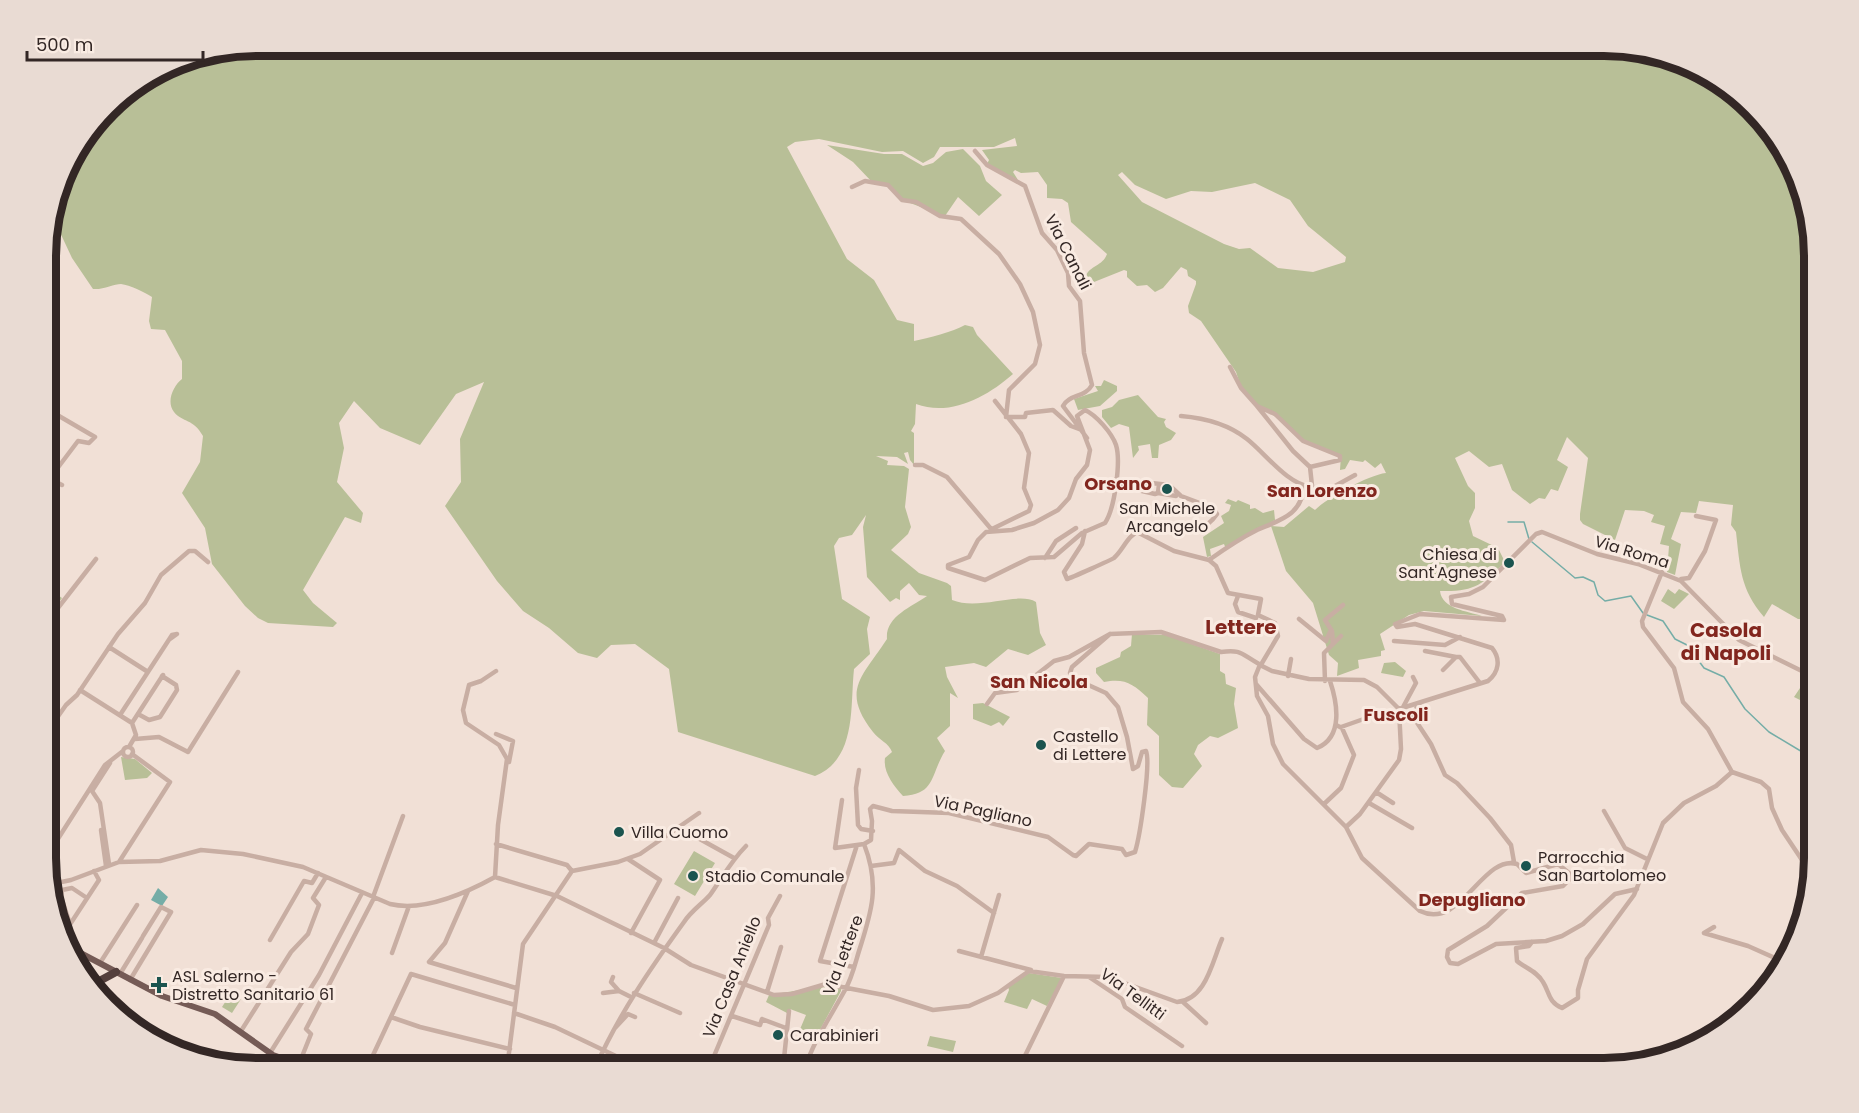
<svg xmlns="http://www.w3.org/2000/svg" width="1859" height="1113" font-family="Poppins,sans-serif">
<style>
.green{fill:#b8bf97;fill-rule:evenodd}
.water{fill:#75ada7}
.lines{fill:none;stroke-linecap:round;stroke-linejoin:round}
.stream{stroke:#75ada7;stroke-width:1.5}
.minor{stroke:#c8aea3;stroke-width:4.5}
.major{stroke:#755b56;stroke-width:6}
.highway{stroke:#543f3c;stroke-width:8}
.poi-dot{fill:#1b544f;stroke:#f9ebe2;stroke-width:2}
.labels{text-anchor:middle;dominant-baseline:central;stroke-width:6;stroke-linejoin:round;paint-order:stroke}
.street-label{font-size:16px;fill:#332725;stroke:#f9ebe2}
.poi-label{font-size:16px;fill:#332725;stroke:#f9ebe2;text-anchor:start}
.neighbourhood-label{font-size:18px;font-weight:bold;fill:#82261e;stroke:#f9ebe2}
.quarter-label{font-size:20px;font-weight:bold;fill:#82261e;stroke:#f9ebe2}
.rim{fill:none;stroke:#332725;stroke-width:8}
</style>
<rect width="100%" height="100%" fill="#f1e0d6"/>
<path class="green" d="M256,45H1603L1709,73L1786,150L1814,242V620L1798,619L1772,604L1764,617C1740,589 1740,567 1736,532L1731,525L1733,505L1699,501L1696,513L1681,512L1671,539L1681,544L1675,575L1667,572L1669,546L1660,544L1665,526L1651,522L1654,515L1644,511L1625,510L1615,540L1583,524L1580,520V514L1588,458L1567,437L1557,460L1568,467L1558,491L1551,489L1545,499L1539,498L1530,504L1512,490L1502,464L1489,467L1469,451L1455,458L1468,486L1475,493V508L1469,521L1473,536L1498,548L1505,562C1482,585 1474,592 1440,591C1442,609 1467,611 1482,616L1424,611L1409,615L1380,634L1385,650L1381,651V656L1358,660L1359,668L1337,676L1338,663L1329,655L1313,603L1286,571L1271,526L1284,527L1309,506L1315,510C1327,498 1368,475 1386,473L1381,463L1375,468L1365,460L1363,462L1350,460L1345,469L1340,470L1341,455L1302,439L1285,423L1258,405L1241,387L1236,372L1201,321L1189,313L1188,306L1196,284V281L1188,276L1187,270L1181,267L1163,288L1155,292L1147,285L1137,286L1127,277V271L1124,270L1094,282L1086,276C1089,266 1103,266 1107,254L1071,222L1068,203L1062,199L1047,198V185L1038,172L1021,173L1015,170L1013,172L1018,180L987,164L989,160L982,150L1017,146L1015,138L994,147H940L934,157L923,163L903,151L882,152L819,139L795,142L787,147L847,259L874,280L897,320L914,324V341C928,338 953,332 965,325L973,327L977,335L1013,374C987,397 950,417 916,404L915,424L911,431L914,433V465L910,460L908,452L904,453L908,464L897,457L876,456L888,461L887,465L904,466L909,469L905,507L911,527L908,534L891,550L919,573L947,583L951,586L952,600C979,611 1018,591 1036,602L1040,633L1046,645L1028,655L1008,649L986,667L974,663L945,667L947,677L958,698L950,693V726L937,738L945,751C930,775 936,794 903,796C893,785 883,772 885,758L892,752C889,743 879,740 873,732C840,690 863,676 887,639C885,617 911,607 927,596L919,595L909,583L900,591V600L896,598L890,602L867,577L863,527L866,515L852,535L839,538L834,546L842,599L870,617L867,629L870,654L854,669C850,707 857,759 815,776L678,732L669,669L635,644L611,645L597,658L578,653L549,628L523,611L497,581L445,506L461,482L460,439L484,382L456,394L420,445L380,428L354,401L339,423L344,448L337,482L363,513L361,523L345,517L303,590L313,603L337,623L333,627L268,623L258,618L245,606L212,564L205,528L182,493L200,462L203,436C193,418 183,423 174,412C166,402 173,386 182,379V361L165,330L151,329L149,321L152,297C144,292 130,285 121,284C114,284 103,290 93,289L72,258L57,226L50,219L67,162L117,98L176,61ZM1122,172L1135,185L1166,199L1191,191L1212,192L1255,183L1290,200L1308,226L1346,257L1345,262L1313,272L1278,268L1250,248L1239,249L1224,244L1142,202L1118,175Z
M827,145L884,154H902L923,166L933,163L946,152L963,149L980,166L986,181L1002,195L979,216L958,197L945,216L902,200L888,185L872,182L853,162Z
M1104,380L1117,386V391L1100,406L1078,410L1074,399L1098,391L1095,386H1101Z
M1138,395L1158,417L1166,419L1164,422L1166,427L1176,433L1171,440L1159,445L1158,458H1152L1150,444L1138,446L1139,450L1133,458L1129,427L1119,424L1111,428L1102,417V410L1112,407L1119,400Z
M1228,499L1236,502L1238,500L1250,505V509L1255,508L1263,513L1274,510L1275,520L1226,549L1224,544L1210,549L1211,556L1207,557L1203,537L1224,523L1221,516L1229,511L1231,505L1225,503Z
M47,587L62,598L47,619Z
M1668,589L1675,594L1679,589L1689,594L1674,609L1661,601Z
M1132,634L1166,635L1220,654V671L1225,674L1226,684L1236,688L1234,704L1238,728L1218,738L1210,736L1198,745L1194,754L1202,766L1183,788L1172,787L1159,775V736L1147,725L1148,698C1133,684 1125,678 1104,682L1096,673V668L1120,657L1121,652L1131,646Z
M1395,662L1406,671L1403,677L1381,673L1384,663Z
M1804,682L1814,687V699L1810,705L1794,697Z
M983,703L1010,717L1003,726L999,722L991,726L973,719V704Z
M121,757L135,759L152,773L147,778L125,780Z
M694,851L715,863L695,896L674,884Z
M1029,973L1062,978L1047,1006L1032,999L1027,1009L1004,1002L1009,990L1008,987Z
M825,986L841,989V991L814,1041L798,1034L806,1015L790,1009L787,1013L766,1002L769,995Z
M231,993L241,999L232,1013L222,1007Z
M930,1036L956,1041L953,1052L927,1046Z"/>
<path class="water" d="M158,888L168,897L162,906L151,900Z"/>
<g class="lines">
<path class="stream" d="M1508,522H1524L1529,539
M1532,542L1575,578L1583,577L1594,582L1598,595L1605,601L1631,596L1643,613
M1647,615L1663,621L1675,639L1687,645L1704,668L1724,677L1745,709L1769,732L1804,753
M1808,755L1814,764"/>
<path class="minor" d="M975,151L987,165L1025,186L1042,233L1057,250L1068,273L1069,286L1080,301L1084,353L1092,385C1085,398 1069,394 1063,406L1087,438
M852,187L865,181L888,185L902,200L916,202L940,216L961,219L999,254L1020,284L1033,312L1040,345L1035,364L1009,390L1006,417
M1230,367L1241,388L1257,406L1275,414L1303,441L1340,456V460L1310,467L1313,495
M1257,406L1293,451L1310,467
M47,409L95,437L89,443L78,441L47,482
M1085,410C1096,415 1112,433 1116,445C1121,461 1115,508 1105,523L1082,533L1054,557L1030,558L985,580L948,568V565L969,557L978,540L986,532L1012,530L1034,523L1058,510L1069,498L1076,479L1087,465L1090,450L1077,416Z
M1181,416C1205,418 1228,424 1247,439C1266,454 1287,484 1311,487
M1006,417H1025L1026,413L1053,410L1071,426L1079,429
M47,455L57,463L54,470
M915,465H923L947,477L992,530
M50,479L62,485
M1116,485L1155,494L1158,493L1159,484
M1158,493L1176,496
M1304,496L1326,491L1355,475
M992,529L1029,511L1031,505L1024,488L1029,453L1021,434L995,401
M1085,531L1082,544L1064,572L1067,579C1071,578 1111,560 1114,558C1125,548 1127,534 1143,530C1170,522 1197,544 1217,514L1213,508L1181,496L1169,485L1116,479
M1137,532L1174,551L1209,560L1216,566L1228,593L1261,599L1258,615L1275,623L1278,636L1262,663
M1045,558L1056,541L1076,528
M1209,560C1223,550 1241,538 1257,530C1280,520 1302,515 1304,486
M1662,572L1642,621L1643,627L1674,668L1683,702L1708,729L1732,772L1761,782L1769,789L1772,808L1782,830L1812,875
M1681,579L1689,578L1705,551L1716,520L1696,516
M1238,596L1235,604L1238,612L1256,618
M1299,619L1326,641L1330,632
M47,622L96,559
M1110,634L1072,667L1070,673L1075,679L1106,693L1118,707L1127,737L1133,769
M1394,641L1445,645L1460,637
M1333,643L1332,631L1325,620L1343,605
M109,647L148,672
M1425,651L1456,657
M1262,666L1272,671L1309,679L1364,680L1377,687L1399,709L1488,681C1499,672 1501,659 1492,648L1415,624L1397,627L1395,624L1420,614L1504,620L1502,616L1452,604L1451,597L1469,594L1483,587L1536,534L1542,532L1597,554L1638,564L1681,581L1739,640L1814,677
M1259,667L1255,677L1257,696L1268,716L1273,744L1283,764L1346,827L1362,858L1420,911C1461,931 1482,854 1517,864L1526,873L1558,864L1569,873V880L1563,886L1522,893L1487,926L1448,950L1447,957L1450,963L1458,964L1496,944L1546,941L1562,936L1583,924L1615,894L1637,889
M1443,670L1456,657H1460L1480,683
M1288,676L1291,659
M1325,681L1324,653L1341,636
M1256,684L1304,739L1317,748C1344,737 1337,702 1330,681
M80,690L132,723L136,735L129,747
M1420,703L1412,715L1431,744L1445,775L1457,783L1490,818L1511,845L1514,862
M987,704L995,693L1017,690L1054,661L1069,657L1110,634L1161,632L1221,652C1241,649 1241,654 1259,664
M1402,709L1416,683L1413,677
M138,714L149,720L160,717L177,690L176,685L162,676
M120,715L172,635L177,634L170,639
M1814,722C1803,744 1801,758 1814,780
M132,723L163,675
M1341,727L1375,715
M47,732L66,705L77,695L118,634L145,603L161,575L189,551H195L208,562
M496,734L513,741L509,762
M135,739L159,737L188,752L238,672
M123 752a5 5 0 1 1 10 0a5 5 0 1 1-10 0Z
M859,770L856,788L858,825L861,829L873,831
M92,791L100,803L109,864
M92,791L110,763
M1376,792L1393,803
M842,800L835,848L864,844L871,840L872,821L870,809L873,806L892,811L949,813L1048,837L1073,855L1076,856L1089,844L1122,849L1126,855L1135,852C1140,836 1151,763 1146,751L1142,752L1138,766L1133,769
M1369,803L1412,828
M1324,804L1341,788L1354,755L1342,728L1336,725
M1604,811L1625,848L1647,859
M678,827L734,858
M1346,827L1360,814L1399,760L1401,749L1399,709
M104,830H101L106,866
M496,844L567,865L572,871
M47,856L105,765L123,751
M628,859L660,880L631,933
M119,862L170,782L132,754
M871,866L894,863L899,850L925,871L957,886L994,913
M572,871L618,862L640,854L699,813
M495,877L498,825L507,759L499,745L466,723L463,710L469,685L481,681L496,671
M47,885L71,880L119,862L160,861L201,850L243,854L303,867L390,904C424,912 466,893 495,877L557,896L664,948L691,965L774,995L792,994L826,984L889,996L933,1010L969,1006L998,993L1029,971L1064,976L1108,977L1177,1002C1206,1000 1212,962 1222,939
M468,891L445,943L429,962L516,988
M373,897L403,816
M70,924L61,897L62,890L72,888L87,898
M1714,927L1704,933L1748,946L1786,963
M65,932L99,880L94,871
M270,940L304,881L312,883L318,873
M1532,942L1529,946L1516,948L1517,961C1525,968 1537,971 1543,982C1550,993 1548,1002 1562,1008L1578,998V990L1587,959L1634,895L1663,823L1684,803L1716,786L1732,772
M654,943L678,898
M959,951L1031,970
M392,953L409,906
M981,957L999,895
M100,963L137,905
M854,967L820,961L857,845
M120,974L142,938
M613,977L611,982L619,991
M1089,977L1122,999L1125,1007L1182,1046
M130,980L171,912L161,907L143,936
M767,992L781,947
M603,993L619,991L631,997
M634,993L680,1013
M1183,1002L1206,1023
M514,1013L555,1027L641,1068
M732,1016L760,1025L762,1019L786,1028
M391,1017L420,1027L510,1049
M615,1028L628,1014L635,1017
M241,1031L291,952L308,934L319,905L313,898L326,877
M270,1053L319,975L362,893
M713,1056L783,1061
M238,1063L273,1055
M299,1064L311,1034L306,1029L374,898
M1188,1067L1190,1068
M367,1068L411,974L515,1005
M507,1068L523,944L572,871
M595,1068C619,1014 650,969 684,922C691,911 702,904 710,895C722,878 731,861 746,846
M709,1068L769,925L768,918L780,896
M783,1068L789,1011
M805,1068C814,1040 831,1016 845,990C852,978 855,964 859,951C872,911 880,885 864,844
M1019,1068L1064,976
M1046,1068L1049,1062"/>
<path class="major" d="M71,948L162,996L215,1014L273,1055L310,1068"/>
<path class="highway" d="M92,985L116,972"/>
</g>
<g class="poi-dot">
<circle cx="1167" cy="489" r="6"/>
<circle cx="1509" cy="563" r="6"/>
<circle cx="1041" cy="745" r="6"/>
<circle cx="619" cy="832" r="6"/>
<circle cx="1526" cy="866" r="6"/>
<circle cx="693" cy="876" r="6"/>
<path d="M156 976h6v6h6v6h-6v6h-6v-6h-6v-6h6z"/>
<circle cx="778" cy="1035" r="6"/>
</g>
<g class="labels">
<g class="street-label">
<text transform="translate(1068 252) rotate(63)">Via Canali</text>
<text transform="translate(1632 552) rotate(17)">Via Roma</text>
<text transform="translate(983 811) rotate(12)">Via Pagliano</text>
<text transform="translate(843 955) rotate(-69)">Via Lettere</text>
<text transform="translate(732 977) rotate(-68)">Via Casa Aniello</text>
<text transform="translate(1133 994) rotate(36)">Via Tellitti</text>
</g>
<g class="poi-label">
<text x="1167" y="508" text-anchor="middle">San Michele<tspan x="1167" dy="18">Arcangelo</tspan></text>
<text x="1497" y="554" text-anchor="end">Chiesa di<tspan x="1497" dy="18">Sant'Agnese</tspan></text>
<text x="1053" y="736">Castello<tspan x="1053" dy="18">di Lettere</tspan></text>
<text x="631" y="832">Villa Cuomo</text>
<text x="1538" y="857">Parrocchia<tspan x="1538" dy="18">San Bartolomeo</tspan></text>
<text x="705" y="876">Stadio Comunale</text>
<text x="172" y="976">ASL Salerno -<tspan x="172" dy="18">Distretto Sanitario 61</tspan></text>
<text x="790" y="1035">Carabinieri</text>
</g>
<g class="neighbourhood-label">
<text x="1118" y="483">Orsano</text>
<text x="1322" y="490">San Lorenzo</text>
<text x="1039" y="681">San Nicola</text>
<text x="1396" y="714">Fuscoli</text>
<text x="1472" y="899">Depugliano</text>
</g>
<g class="quarter-label">
<text x="1241" y="627">Lettere</text>
<text x="1726" y="630">Casola<tspan x="1726" dy="23">di Napoli</tspan></text>
</g>
</g>
<path d="M0 0H1859V1113H0ZM256 56H1604A200 200 0 0 1 1804 256V858A200 200 0 0 1 1604 1058H256A200 200 0 0 1 56 858V256A200 200 0 0 1 256 56Z" fill="#e9dbd3" fill-rule="evenodd"/>
<path class="rim" d="M256 56H1604A200 200 0 0 1 1804 256V858A200 200 0 0 1 1604 1058H256A200 200 0 0 1 56 858V256A200 200 0 0 1 256 56Z"/>
<path d="M27 51v9h176v-9" fill="none" stroke="#332725" stroke-width="3"/>
<text x="36" y="51" font-size="18" fill="#332725" stroke="#f9ebe2" stroke-width="4.5" paint-order="stroke">500 m</text>
</svg>
